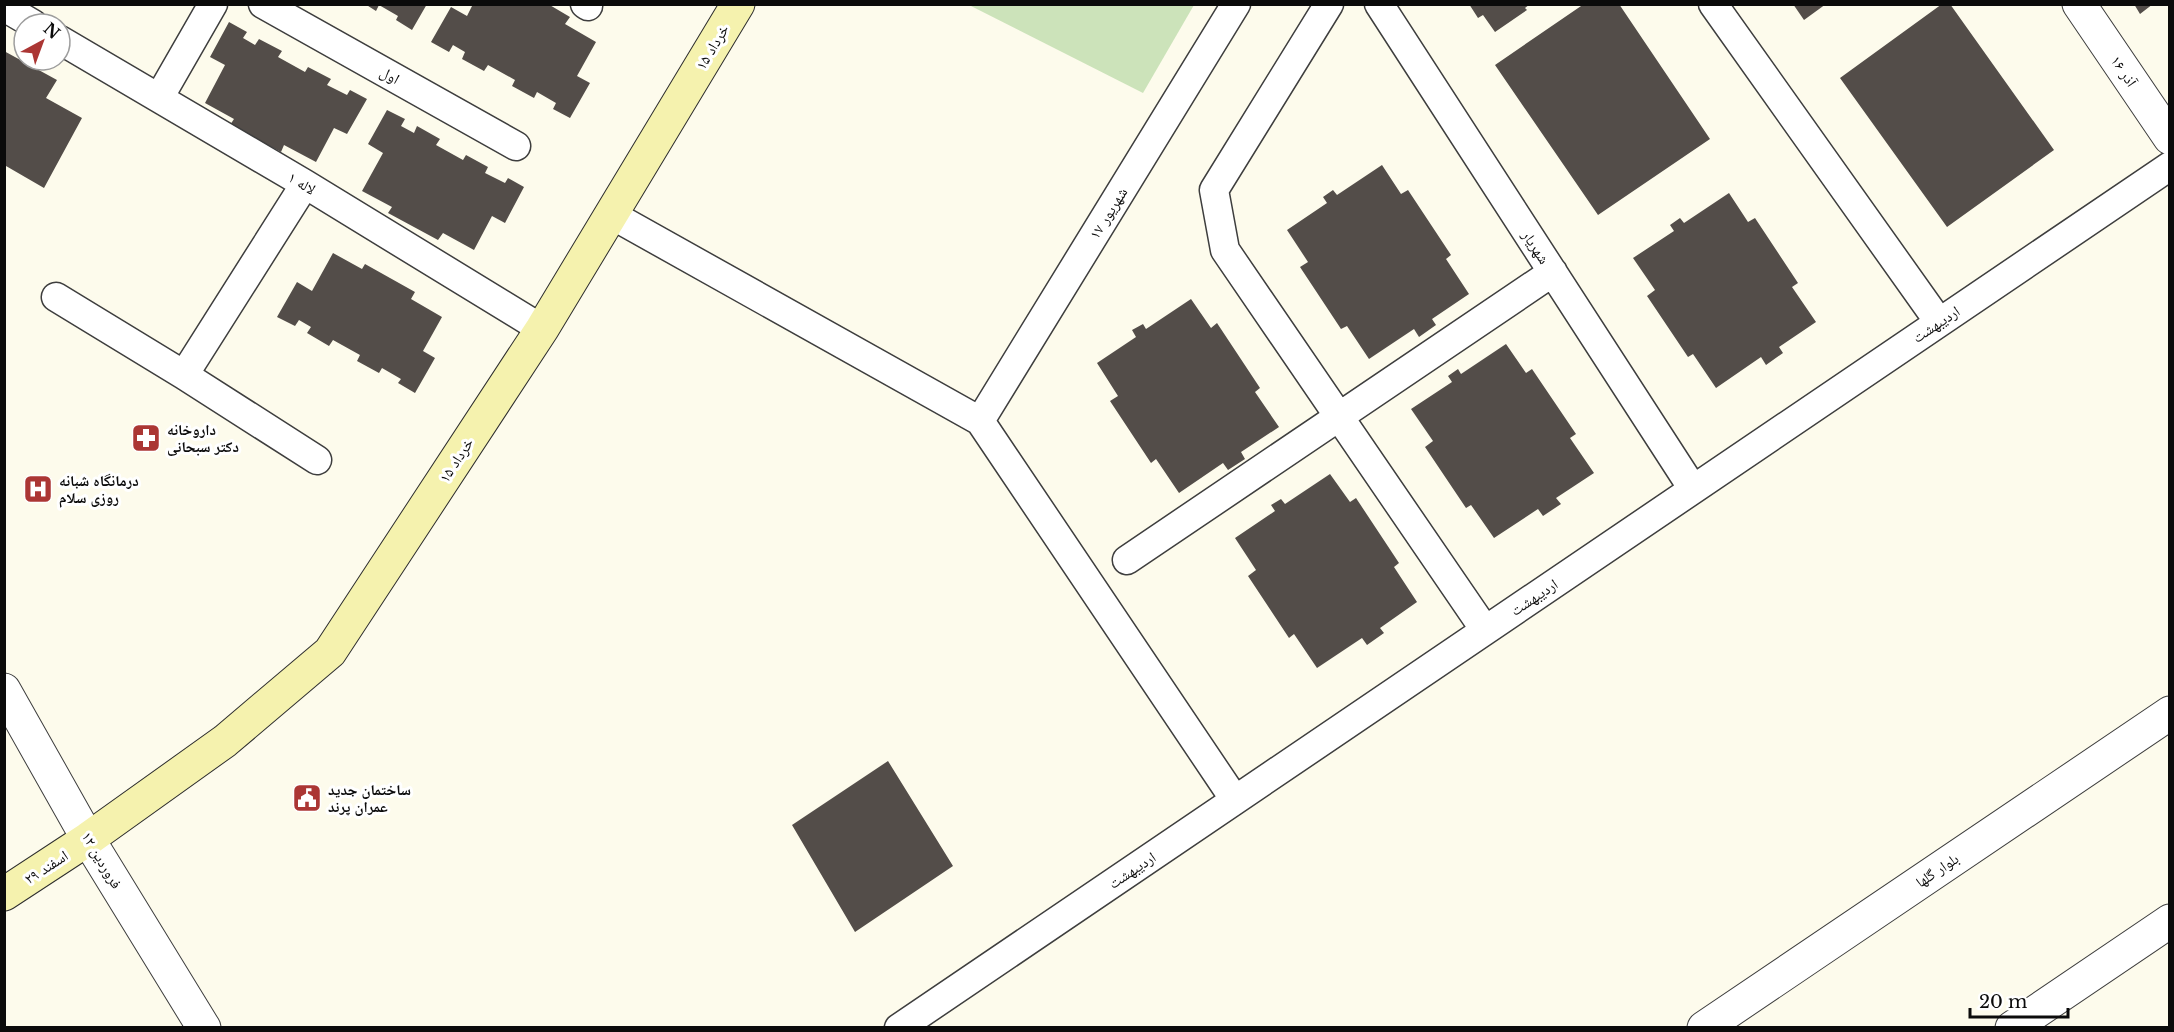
<svg xmlns="http://www.w3.org/2000/svg" width="2174" height="1032" font-family="'Libre Baskerville','Noto Naskh Arabic',serif">
<style>
.green{fill:#cce3ba}
.building{fill:#534d49}
.lines{fill:none;stroke-linecap:round;stroke-linejoin:round}
.minor-casing{stroke:#3e3e3e;stroke-width:31}
.tertiary-casing{stroke:#3e3e3e;stroke-width:35}
.secondary-casing{stroke:#2d2d2d;stroke-width:35}
.minor{stroke:#fff;stroke-width:28}
.tertiary{stroke:#fff;stroke-width:33}
.secondary{stroke:#f5f2ae;stroke-width:33}
.labels{text-anchor:middle;dominant-baseline:central;stroke-width:6;stroke-linejoin:round;paint-order:stroke}
.street-label{font-size:15px;fill:#0b0b0b;stroke:#fff}
.poi-label{font-size:15px;font-weight:bold;fill:#0b0b0b;stroke:#fff;text-anchor:start}
</style>
<rect width="100%" height="100%" fill="#fdfbec"/>
<path class="green" d="M969,5H1194L1143,93Z"/>
<path class="building" d="M365,4H427L412,30L396,20L398,16L379,5L376,11Z
M473,4H548L570,17L565,24L596,42L577,76L590,83L570,118L553,109L556,103L537,92L534,98L512,86L515,80L488,65L484,71L462,59L465,52L453,45L449,52L431,42L451,7L467,16Z
M1469,4H1530L1525,8L1527,10L1495,32L1483,15L1478,18Z
M1584,4H1619L1710,139L1598,215L1495,65Z
M1793,4H1826L1804,20Z
M1942,4H1950L2054,150L1947,227L1840,78Z
M2134,4H2153L2140,14Z
M229,22L247,32L243,38L255,45L259,39L282,51L278,57L305,72L308,67L331,79L327,85L347,95L350,90L367,99L347,134L334,128L316,162L284,145L281,152L230,125L234,119L205,103L225,65L210,57Z
M4,51L57,80L46,98L82,118L44,188L6,166L4,169Z
M387,110L405,119L401,126L414,133L417,126L440,139L436,145L463,160L466,155L488,167L485,173L505,183L508,178L524,187L505,223L492,216L474,250L443,233L438,240L388,213L392,207L362,191L383,153L368,144Z
M1382,165L1401,194L1408,190L1451,255L1446,259L1469,294L1432,319L1436,325L1419,337L1414,329L1369,359L1347,326L1341,329L1300,267L1308,262L1287,230L1327,203L1323,197L1333,190L1337,195Z
M1729,193L1748,222L1755,218L1798,283L1792,287L1816,322L1779,347L1783,353L1766,365L1761,357L1716,388L1693,354L1688,357L1647,296L1655,290L1633,258L1674,231L1670,225L1680,218L1684,223Z
M333,253L362,269L365,264L415,292L411,299L442,317L423,351L435,358L415,393L398,383L401,379L382,368L379,373L357,361L360,355L333,340L329,346L307,333L311,327L299,320L295,326L277,317L297,282L312,291Z
M1191,299L1211,328L1217,323L1260,388L1255,392L1279,427L1241,452L1245,459L1228,470L1223,463L1179,493L1156,459L1151,463L1110,401L1118,396L1097,363L1136,337L1132,330L1143,324L1146,329Z
M1506,344L1526,373L1532,369L1576,434L1570,438L1594,473L1556,498L1561,504L1543,516L1538,509L1494,538L1471,505L1466,508L1425,447L1433,441L1411,409L1452,382L1448,376L1458,369L1461,374Z
M1330,474L1350,502L1356,498L1399,563L1394,567L1417,602L1380,628L1384,633L1367,645L1362,638L1317,668L1294,634L1289,638L1248,576L1256,570L1235,538L1275,511L1271,505L1281,499L1285,504Z
M888,761L953,866L855,932L792,825Z"/>
<g class="lines">
<g class="minor-casing">
<path id="minor" d="M263,4L516,146
M585,4L588,6
M1329,4L1214,190L1225,250L1485,630
M1379,4L1693,489
M1713,4L1939,322
M4,7L33,24
M60,40L305,184L542,329
M159,98L213,4
M612,215L980,421L1235,800
M56,297L184,375L317,460
M184,375L305,184
M980,421L1236,4
M1127,560L1553,272
M899,1028L2170,166"/>
</g>
<g class="tertiary-casing">
<path id="tertiary" d="M2079,4L2170,138
M4,690L88,839L204,1028
M1704,1028L2170,713
M2012,1028L2170,921"/>
</g>
<g class="secondary-casing">
<path id="secondary" d="M4,894L88,839L225,741L330,652L542,329L738,4"/>
</g>
<use href="#minor" class="minor"/>
<use href="#tertiary" class="tertiary"/>
<use href="#secondary" class="secondary"/>
</g>
<defs>
<g id="pharmacy-square" transform="scale(1.5)"><rect x="-9" y="-9" width="18" height="18" rx="4" fill="#ab3634" stroke="#fff"/><path d="M-2-6h4v4h4v4h-4v4h-4v-4h-4v-4h4Z" fill="#fff"/></g>
<g id="hospital-square" transform="scale(1.5)"><rect x="-9" y="-9" width="18" height="18" rx="4" fill="#ab3634" stroke="#fff"/><path d="M-5-5h3v3.5h4V-5h3V5h-3V1.5h-4V5h-3Z" fill="#fff"/></g>
<g id="civic-square" transform="scale(1.5)"><rect x="-9" y="-9" width="18" height="18" rx="4" fill="#ab3634" stroke="#fff"/><path d="M-.6-6.5H3V-4.5H.6V-3L4-1V1h2V6H-6V1h2V-1L-.6-3ZM-1.2 2.5V6h2.4V2.5Z" fill="#fff"/></g>
</defs>
<g fill-rule="evenodd">
<use href="#pharmacy-square" x="146" y="438"/>
<use href="#hospital-square" x="38" y="489"/>
<use href="#civic-square" x="307" y="798"/>
</g>
<g class="labels">
<g class="street-label">
<text transform="translate(712 47) rotate(-59)">۱۵ خرداد</text>
<text transform="translate(2124 71) rotate(56)">۱۶ آذر</text>
<text transform="translate(390 75) rotate(29)">اول</text>
<text transform="translate(302 183) rotate(31)">لاله ۱</text>
<text transform="translate(1108 213) rotate(-58)">۱۷ شهریور</text>
<text transform="translate(1536 247) rotate(57)">شهریار</text>
<text transform="translate(1936 324) rotate(-34)">اردیبهشت</text>
<text transform="translate(456 460) rotate(-57)">۱۵ خرداد</text>
<text transform="translate(1534 597) rotate(-34)">اردیبهشت</text>
<text transform="translate(102 860) rotate(59)">۱۲ فروردین</text>
<text transform="translate(46 867) rotate(-33)">۲۹ اسفند</text>
<text transform="translate(1132 870) rotate(-34)">اردیبهشت</text>
<text transform="translate(1937 870) rotate(-34)">بلوار گلها</text>
</g>
<g class="poi-label">
<text x="167" y="429">داروخانه<tspan x="167" dy="17">دکتر سبحانی</tspan></text>
<text x="59" y="480">درمانگاه شبانه<tspan x="59" dy="17">روزی سلام</tspan></text>
<text x="328" y="789">ساختمان جدید<tspan x="328" dy="17">عمران پرند</tspan></text>
</g>
</g>
<rect width="2174" height="1032" fill="none" stroke="#0b0b0b" stroke-width="12"/>
<g transform="translate(42 42) rotate(41)"><circle r="28" fill="#ffffff" stroke="#9d9d9d" stroke-width="1.5"/>
<path d="M0-4.5L10 22L0 15L-10 22Z" fill="#ab3634"/>
<text y="-9" font-size="16" font-weight="bold" text-anchor="middle" fill="#0b0b0b">N</text>
</g>
<path d="M1970 1008v9h98v-9" fill="none" stroke="#0b0b0b" stroke-width="3"/>
<text x="1979" y="1008" font-size="18" fill="#0b0b0b" stroke="#ffffff" stroke-width="4.5" paint-order="stroke">20 m</text>
</svg>
